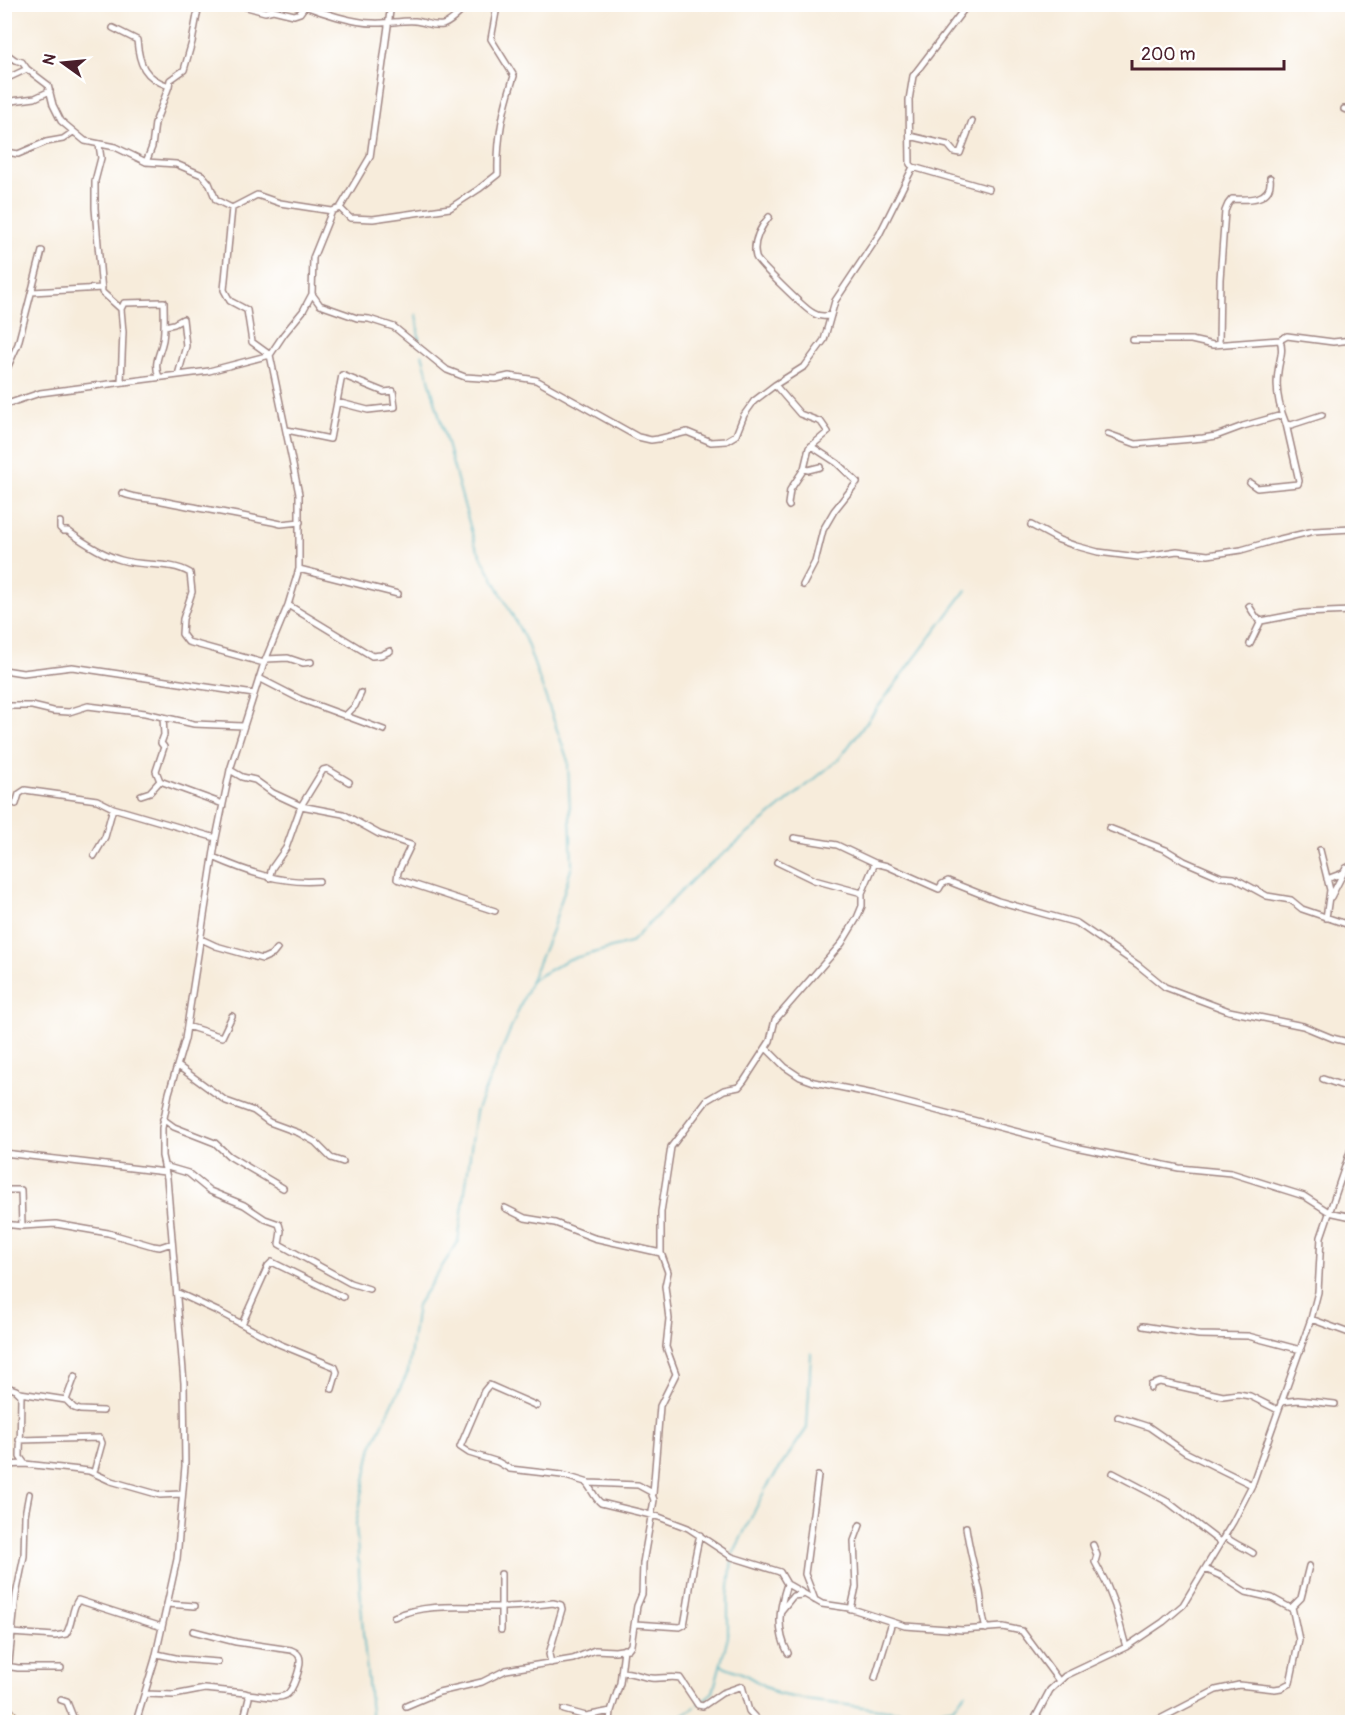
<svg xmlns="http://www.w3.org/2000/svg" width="1357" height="1727" font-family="Pangolin,sans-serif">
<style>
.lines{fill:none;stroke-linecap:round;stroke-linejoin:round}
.stream{stroke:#40aebd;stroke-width:1.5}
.minor-casing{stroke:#a08683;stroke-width:8}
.secondary-casing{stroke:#a08683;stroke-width:10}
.minor{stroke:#fff;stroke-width:5}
.secondary{stroke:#f7e8c3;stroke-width:8}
</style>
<rect width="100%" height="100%" fill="#fff"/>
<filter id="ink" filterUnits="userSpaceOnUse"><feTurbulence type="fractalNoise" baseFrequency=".0167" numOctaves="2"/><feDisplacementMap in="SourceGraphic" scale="12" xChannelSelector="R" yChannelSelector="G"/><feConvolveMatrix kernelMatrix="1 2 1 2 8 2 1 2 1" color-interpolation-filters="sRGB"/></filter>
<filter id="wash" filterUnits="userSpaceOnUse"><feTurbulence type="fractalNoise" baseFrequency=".008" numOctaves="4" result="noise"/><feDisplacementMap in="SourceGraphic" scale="24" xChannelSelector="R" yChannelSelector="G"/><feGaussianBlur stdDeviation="1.35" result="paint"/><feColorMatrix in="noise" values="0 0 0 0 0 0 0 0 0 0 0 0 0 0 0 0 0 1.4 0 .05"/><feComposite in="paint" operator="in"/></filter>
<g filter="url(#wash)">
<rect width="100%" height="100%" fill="#f7ecdb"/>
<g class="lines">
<path class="stream" d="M416,314L420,346
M530,981L567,960L630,943L695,877L839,759L966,590
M733,1554L766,1488L807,1428L811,1353
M721,1665L744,1674L778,1694L813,1701L913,1713L952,1708L966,1693
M699,1704L713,1692L728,1637V1597L732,1559
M372,1722L363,1632L356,1524L372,1446L408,1372L417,1305L458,1242L476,1112L552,930L572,866L568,761L526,641L475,544L422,354
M672,1722L695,1707"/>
</g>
</g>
<g filter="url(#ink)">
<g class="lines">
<g class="minor-casing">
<path id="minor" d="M236,4L265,12L273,10L294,15L300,13L305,6C323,13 354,23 373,23C387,24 401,20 415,21C425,22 433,27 443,25C452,22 462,10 469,4
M113,28L137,40C139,64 144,78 169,86L155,123L152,147L146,162
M4,52L15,60L22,62L27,69L48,85L53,105L61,121L85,141L115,147L146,162L176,164L202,175L209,183L216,200L232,208L257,195L280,203L332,211
M4,77H10L27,69
M169,86L170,80L184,70L192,42L199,4
M4,102L35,98L50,91
M1344,109L1352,111
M910,136L948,145L954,152L960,153L972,121
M99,145L101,158L95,181V208L102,292L121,309L123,332L121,382
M7,152L18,154L46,142L63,139L73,132
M913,167L910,164L909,100L913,76L968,4
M340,208L350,218L373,219L450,208L479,189L498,174C497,137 503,110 514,76L491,39L496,12L490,4
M769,217C760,228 752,242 756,257C757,262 806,310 813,313C819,317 824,317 831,315
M32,292L102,288
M312,294L320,305L357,318L369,319L394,327L447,370L465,377L496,379L509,376L536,380L638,437L651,440L658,439L687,432L711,442L726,441L736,435L744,415L754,401L775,385L805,366L824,340L835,301L879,235L913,167L989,189
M121,309L124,303L164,302C164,315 165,327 163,340C160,355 153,362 159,377
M165,326L174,324L183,319L186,346L178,375
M1133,340H1191L1213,345L1280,340L1287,336L1333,342L1352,340
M1280,340C1284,352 1279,360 1278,372C1275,391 1279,407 1286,424L1291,425L1322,415
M1219,344L1220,279L1225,211L1228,204L1232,199C1248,200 1273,201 1270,178
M4,375L18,344L42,251
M775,385L800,414L821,422L828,432L809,448L804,469L790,490L788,504L789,506
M4,405L40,393L209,371L270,355L252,342L247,310L230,301L224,290L232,208
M287,430L330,439L342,375L384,392L393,391L395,407L368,410L337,402
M1108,434L1136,444L1203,438L1216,436L1243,426L1282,415
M804,469L808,470L820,467
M1250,483L1257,488L1298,484L1299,481L1286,424
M122,493C135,499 148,498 162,501C202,509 241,515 281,524L300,522
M60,522V528L63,531H68C83,542 103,555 121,560C144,567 170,561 190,573L192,592L183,619L182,634L188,642L264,663
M1031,525L1059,540L1076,546L1098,552L1138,557L1177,551L1208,555L1241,550L1276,540L1314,531L1352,529
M299,569L398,594
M803,585L815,562L823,530L834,511L857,482L837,463L811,446
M288,605L372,656L381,655L390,651
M1249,606L1256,617L1261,621
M1250,644L1261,621L1303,613L1352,611
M266,659L288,658L303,663L311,662
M4,670L23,673L72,667L254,694
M259,678L300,699L384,730
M4,706H32L53,711L69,712L88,706L145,713L194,724L243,726
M345,716L355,706L361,693
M230,770L242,777L255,780L273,793L301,806L343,814L379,834L411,845L398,872L397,879L495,911
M160,781L223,804
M141,795L150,792L160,781L156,771L164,747L161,743L164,735L163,717
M16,804L19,794L25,790L97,800L113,808L216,838
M1109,828L1166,850L1184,861L1221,877L1234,878L1267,896L1291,900L1302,909L1352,926
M794,838L837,845L875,863L887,866L939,889L942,884L948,881L998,901L1077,923L1138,965L1165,987L1229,1011L1303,1026L1332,1038L1352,1043
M1320,850L1330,890L1326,918
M94,856L105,837L113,808
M213,857C247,872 281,884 319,881
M777,862L814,880L862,893
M269,878L272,868L286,848L301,806L323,770L327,769L349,782
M1327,879L1343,873
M1331,897L1346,868L1352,865
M201,939L216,946L262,959L273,954L277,949
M187,1026L222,1037L232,1016
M1350,1042L1352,1027
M766,1048L785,1067L800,1077L814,1082L874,1094L1075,1147L1179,1168L1231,1173L1304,1196L1329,1212L1352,1217
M178,1066L226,1101L254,1111L269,1122L299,1133L315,1142L331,1158L343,1162
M1323,1079L1352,1089
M163,1119L174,1127L215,1143L229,1156L283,1188
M4,1153L165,1172
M164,1166L188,1173L210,1191L244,1205L265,1219L279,1224L281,1231L279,1244L350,1283L369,1289
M4,1190H21L22,1226
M505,1208L525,1218L555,1223L594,1238L661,1253L668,1272L665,1286L669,1319L666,1347L676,1374L660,1406L653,1494
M4,1224L22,1226L56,1224L108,1233L153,1246L160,1247L172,1243
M661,1253V1212L671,1147L707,1100L724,1090L739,1087L744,1081L770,1041L775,1020L842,943L857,918L862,906V893L875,863
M178,1293L219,1312L279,1344L335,1367L337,1372L332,1389
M1311,1319L1352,1334
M242,1324L268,1266L272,1262L343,1297
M1143,1326L1199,1335L1248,1336L1301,1350
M4,1386L16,1390L21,1395L20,1457L25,1464
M1151,1388V1385L1160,1382L1223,1396L1238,1394L1250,1396L1278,1410
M20,1393L66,1400L74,1408L80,1410L103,1411
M66,1400L75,1376
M1281,1402L1298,1400L1335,1404
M1118,1417L1149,1427L1185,1452L1252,1485
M19,1440L100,1438L102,1443L94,1472
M4,1465L25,1464L89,1471L111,1481L160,1495L181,1494
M1113,1473L1168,1502L1220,1542
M586,1483C592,1489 594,1498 601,1503L659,1517L688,1528L732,1557L780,1572L787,1584L822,1604L849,1608L905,1626L962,1630L1003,1627L1022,1631L1059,1681
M966,1527C969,1549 975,1570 980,1592C982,1604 982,1616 986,1629
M1225,1534V1536C1233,1544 1244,1547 1253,1553
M1093,1545L1097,1555L1095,1562L1106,1583L1115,1606L1126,1647
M1205,1569L1221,1576L1246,1592L1272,1598L1292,1609
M501,1574V1630
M787,1584C779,1608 776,1630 788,1653
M815,1600L805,1574L818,1476
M167,1604L195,1606
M851,1609L856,1587L854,1541L860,1525
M781,1611L793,1596L802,1595
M394,1617C429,1602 465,1608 501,1607C519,1607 536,1605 553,1603L561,1605L562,1609L549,1654L551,1663
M635,1624L680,1627L684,1625C690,1595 692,1565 700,1535
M193,1631L236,1642L291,1650C295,1652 297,1652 299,1656C303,1663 293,1691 286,1695C277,1700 259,1695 248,1694
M11,1633L55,1636L66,1634C73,1623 71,1610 78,1600L162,1627
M157,1654L180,1659L218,1662
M4,1666L9,1662L16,1595L24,1556L25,1515L29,1494
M6,1666L18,1668H61
M621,1672C632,1672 641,1677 651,1678C661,1679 670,1676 680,1678L698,1705L703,1706L722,1693L742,1686L749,1711L759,1722
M875,1678L892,1622
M145,1694L174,1695L205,1689L245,1693L248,1694L249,1698L243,1722
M61,1700L67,1702L75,1722
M406,1706L439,1692L482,1682L506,1670L573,1659L595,1650L615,1651L628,1649L631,1645L637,1606L642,1594L643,1563L654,1500L651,1492L638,1485L589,1483L562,1475L510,1469L498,1462L469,1453L460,1447L484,1391L489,1385L537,1406
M564,1710L586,1716L611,1711
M136,1722L155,1659L177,1559L185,1466L184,1383L167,1178L162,1156V1128L169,1093L185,1039L216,838L230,770L264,663L288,605L299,569V494L270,355L284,334L303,311L312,294L313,258L332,211L340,208L370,157L391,4
M610,1722L611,1711L620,1683L624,1649
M1033,1722L1050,1690L1065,1676L1126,1647L1163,1622L1183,1605L1233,1522L1252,1485L1311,1319L1318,1292L1321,1237L1352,1146
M1154,1722L1216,1690L1239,1685L1275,1689L1281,1688L1290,1683L1299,1640L1292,1607L1301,1598L1309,1566"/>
</g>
<g class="secondary-casing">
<path id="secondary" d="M4,1704L18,1722"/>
</g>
<use href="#minor" class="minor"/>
<use href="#secondary" class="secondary"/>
</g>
</g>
<rect width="1357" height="1727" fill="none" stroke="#fff" stroke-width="24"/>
<g transform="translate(63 63) rotate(285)" stroke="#ffffff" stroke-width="4.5" paint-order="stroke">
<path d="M0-4.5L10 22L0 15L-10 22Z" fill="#4a1f2b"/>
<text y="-9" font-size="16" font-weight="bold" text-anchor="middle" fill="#4a1f2b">N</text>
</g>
<path d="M1132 60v9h152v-9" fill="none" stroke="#4a1f2b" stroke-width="3"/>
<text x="1141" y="60" font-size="18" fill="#4a1f2b" stroke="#ffffff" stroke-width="4.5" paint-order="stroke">200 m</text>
</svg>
